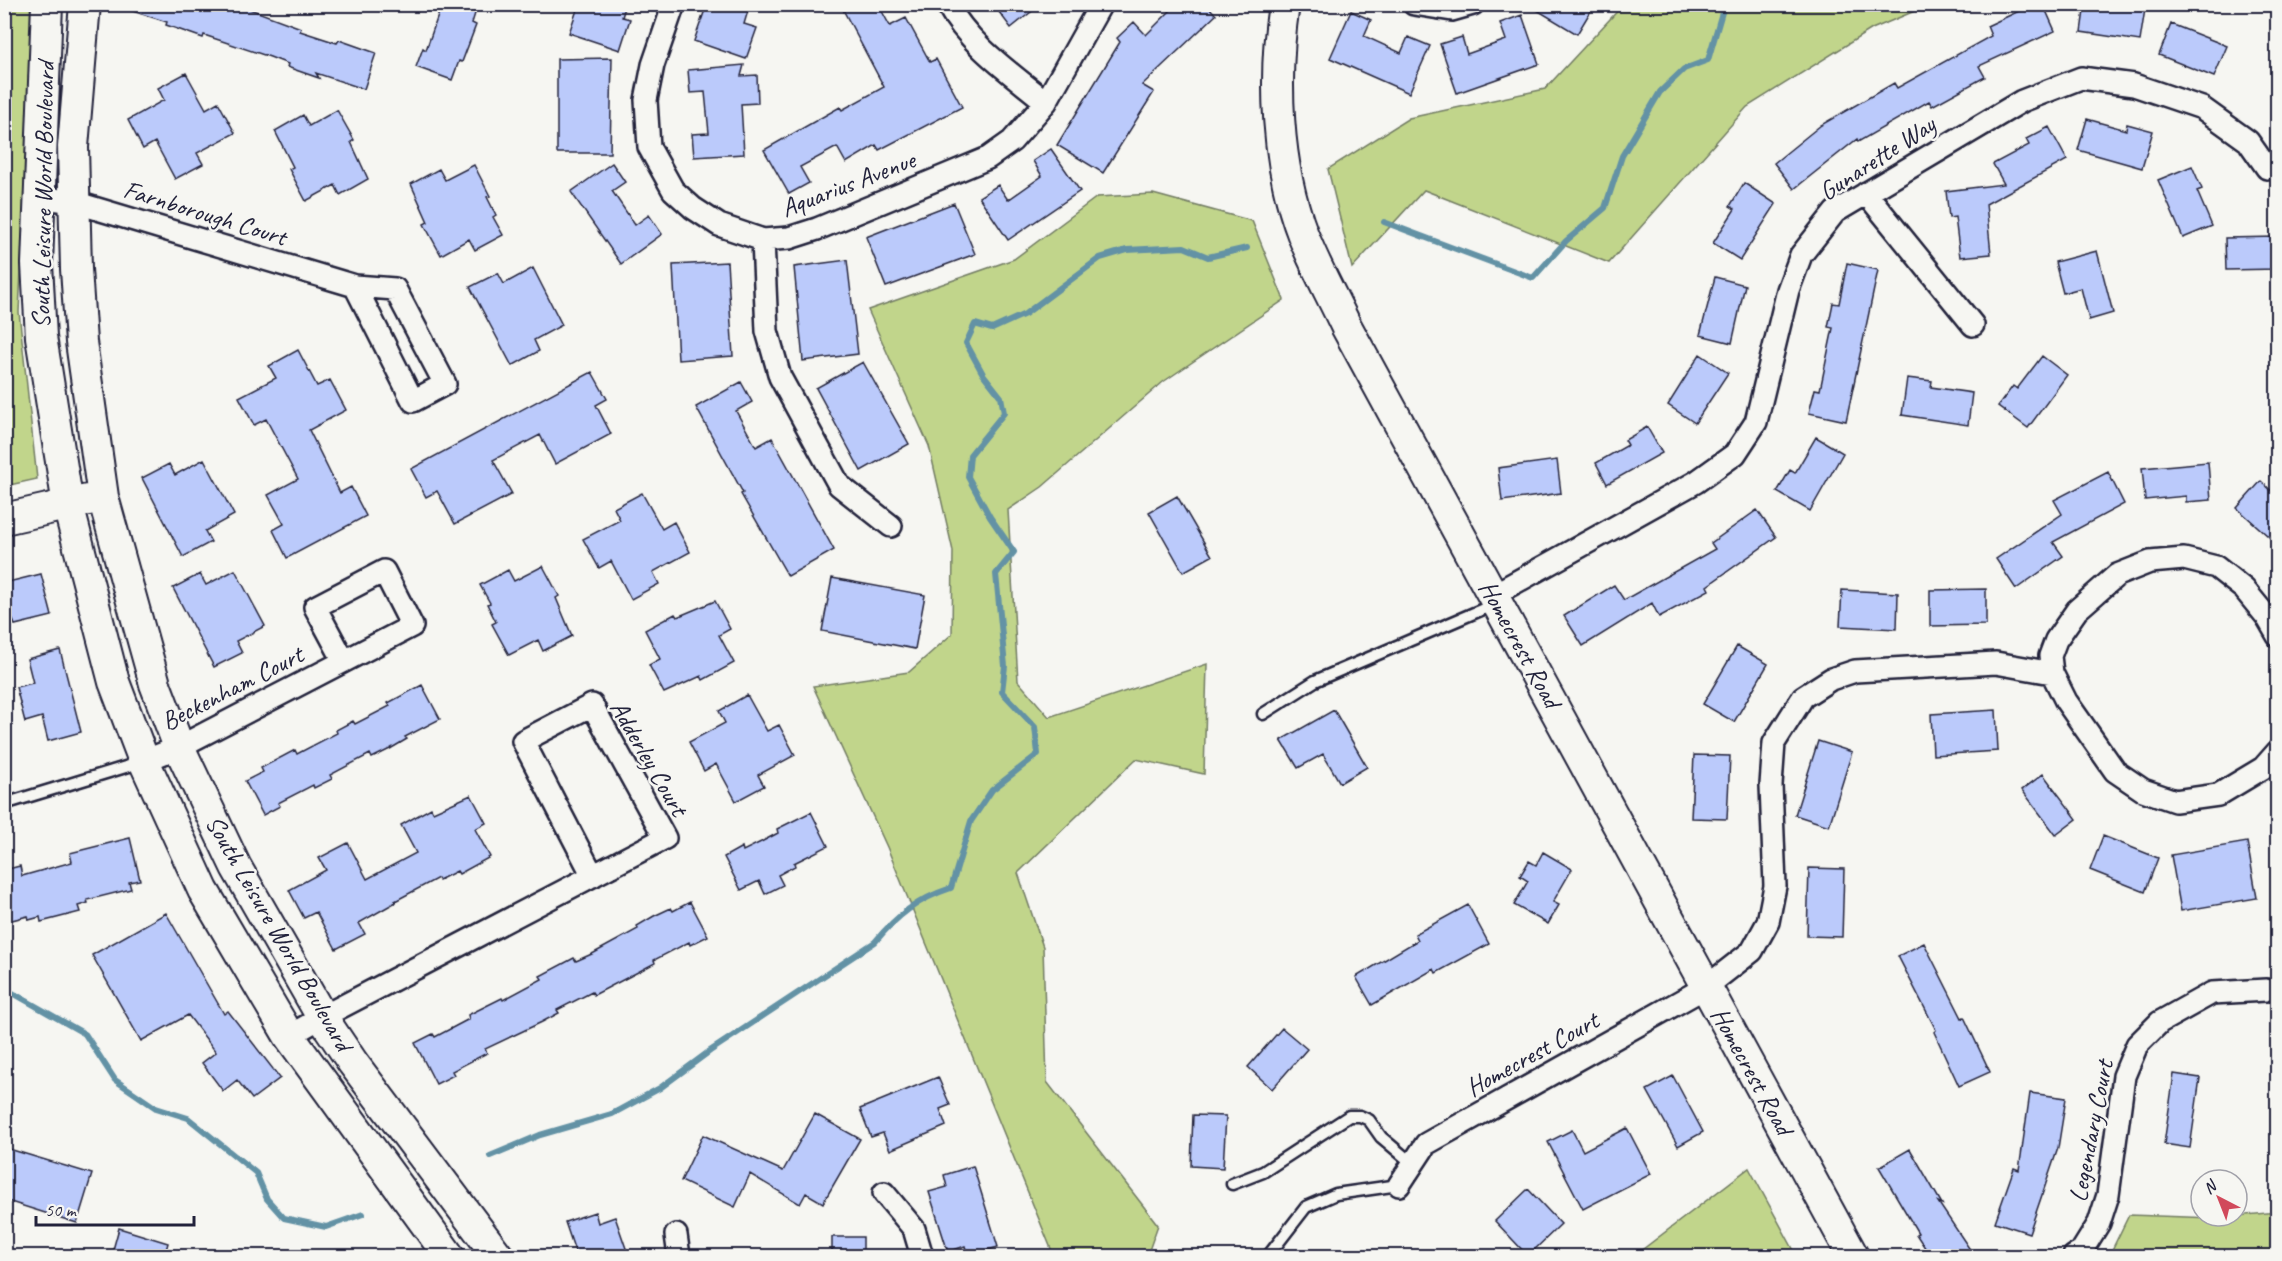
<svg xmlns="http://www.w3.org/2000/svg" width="2282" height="1261" font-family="Caveat,sans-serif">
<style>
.green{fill:#c1d58b;stroke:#727c63;stroke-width:1.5}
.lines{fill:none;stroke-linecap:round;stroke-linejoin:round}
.stream{stroke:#6392a5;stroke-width:6}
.building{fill:#bbcafb;stroke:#22223b;stroke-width:1.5}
.lane-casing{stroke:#22223b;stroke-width:15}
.street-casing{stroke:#22223b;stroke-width:26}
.secondary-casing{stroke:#22223b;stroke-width:34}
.lane{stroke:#f6f6f2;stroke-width:10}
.street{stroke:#f6f6f2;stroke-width:21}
.secondary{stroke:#f6f6f2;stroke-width:30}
.labels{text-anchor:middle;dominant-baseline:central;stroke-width:5;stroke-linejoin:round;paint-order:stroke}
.street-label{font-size:26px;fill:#22223b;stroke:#f6f6f2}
</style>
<rect width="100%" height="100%" fill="#f6f6f2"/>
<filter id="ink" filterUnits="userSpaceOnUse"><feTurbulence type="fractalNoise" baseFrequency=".0167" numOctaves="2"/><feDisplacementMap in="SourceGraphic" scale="12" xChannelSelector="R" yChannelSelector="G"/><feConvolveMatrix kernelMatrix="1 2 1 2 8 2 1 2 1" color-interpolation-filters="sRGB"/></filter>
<g filter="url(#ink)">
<path class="green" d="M1624,4L1929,5L1872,29L1747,107L1609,263L1424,190L1352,268L1328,169L1409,118L1545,89Z
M4,5H39L27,141L19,312L37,479L5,486Z
M1153,194L1252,221L1284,300L1163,382L1042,487L1008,510L1018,681L1049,717L1207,664L1204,774L1136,759L1018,873L1043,947L1047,1082L1158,1225L1147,1256H1054L887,847L813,686L909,672L952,634L953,551L929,446L868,310L1014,259L1097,197Z
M1749,1168L1797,1256H1634Z
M2277,1212V1256H2109L2129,1215L2215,1218Z"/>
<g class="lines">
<path class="stream" d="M1384,222L1533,278L1566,241L1605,208L1622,156L1660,92L1684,69L1708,60L1723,9L1727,4
M4,991L11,992L85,1034L115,1080L156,1108L188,1118L256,1173L267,1199L284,1218L326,1227L363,1214
M490,1156L540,1135L612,1114L660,1088L710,1051L875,942C897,915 918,899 951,888L971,821L992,790L1038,754L1035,727L1002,692L1005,666L996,574L1014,552L990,517L968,477L970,455L1004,413L1001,397L983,374L966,343L975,324L992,329L1025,314L1100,258L1127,250L1184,247L1208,257L1247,248"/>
</g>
<path class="building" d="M124,4H236L301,28L300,31L337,43L339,40L376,53L364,89L316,73L319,78L287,67L288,64L270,57L204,35L203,38L166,25L167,22L123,8Z
M442,4H478L472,23L476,25L462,62L459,61L452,80L416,67L423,48L426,50Z
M579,4H626L622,17L630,19L620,50L569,33Z
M707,4H750L744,24L757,28L746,59L694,41Z
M840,4H878L890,26L906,18L930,62L936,59L962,107L879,150L876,145L846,163L837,147L800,167L809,183L789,194L764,150L840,107L842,110L884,87Z
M993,4H1041L1011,28Z
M1177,4H1206L1216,15L1142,85L1154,92L1103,173L1057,145L1120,42L1117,38L1134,22L1146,35Z
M1527,4H1595L1577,34Z
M2034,4H2043L2055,31L1979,66L1985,77L1932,106L1929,101L1858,142L1857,139L1794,189L1774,163L1821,125L1894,83L1897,88L1991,36L1987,26Z
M2085,4H2118L2145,9L2140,41L2081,32Z
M1351,11L1371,20L1364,36L1401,53L1408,37L1430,46L1409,93L1330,58Z
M1522,15L1539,64L1457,93L1440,44L1462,37L1467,54L1506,40L1500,23Z
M2171,24L2227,46L2214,77L2159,55Z
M612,58L610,153H557V59Z
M744,65L741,76L757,75L758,103L741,104L744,154L694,157L692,134L709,133L705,92L690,93L688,70Z
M186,73L206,109L218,102L235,133L197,153L203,164L175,179L155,142L143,149L128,120L164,100L158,88Z
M337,110L354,140L351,142L368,179L340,195L335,185L306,201L289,169L293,167L275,131L303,115L309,126Z
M2087,119L2126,130L2127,124L2153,131L2142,168L2078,150Z
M2049,127L2067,160L1986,204L1991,254L1960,257L1955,217L1949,218L1946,191L2004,184L1993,164L2029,145L2026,139Z
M1051,149L1080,191L1008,240L979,197L998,185L1008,200L1042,176L1033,161Z
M612,163L625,182L612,191L635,225L649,215L662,234L621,264L571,192Z
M474,165L490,196L487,197L496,215L493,217L503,235L475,250L469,239L441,255L424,224L428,222L411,184L439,169L445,180Z
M2192,166L2202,189L2197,191L2212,226L2183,238L2158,180Z
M1744,183L1776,204L1740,260L1713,243L1735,209L1730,206Z
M954,203L975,254L886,287L866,237Z
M2277,237V269L2226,270L2225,238Z
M2097,251L2113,313L2089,320L2081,288L2063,293L2055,262Z
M847,260L858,354L803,361L794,267Z
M727,262L733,356L678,360L673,265Z
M1847,263L1878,270L1846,421L1809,413L1815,389L1820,390L1833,328L1828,327L1833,303L1839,304Z
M533,268L562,325L534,340L539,351L512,366L470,287L498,273L504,284Z
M1715,277L1745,285L1732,343L1700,335Z
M298,350L317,386L330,380L346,410L309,430L340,493L351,487L366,516L287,558L273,530L284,524L268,495L298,479L266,419L254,425L239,397L276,378L269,366Z
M1700,354L1728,373L1695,423L1668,405Z
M2042,356L2067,375L2028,428L1998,406L2013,386L2017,389Z
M863,362L909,444L861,471L816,388Z
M592,372L607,399L596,405L611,434L555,464L540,435L493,460L512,494L455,524L437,491L426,497L411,469Z
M1907,378L1932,381L1931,387L1972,393L1968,425L1902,415Z
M741,382L752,402L736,411L756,447L772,438L834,550L788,576L741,494L743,493L696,407Z
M1647,427L1662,453L1607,484L1596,463L1628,445L1625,440Z
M1816,437L1843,453L1810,511L1777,492L1790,470L1795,473Z
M204,459L234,515L205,531L211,542L183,557L142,478L169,464L175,475Z
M1557,460L1561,493L1502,501L1498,468Z
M2208,462L2211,500L2186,502V496L2145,500L2142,468Z
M2108,472L2124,504L2053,542L2063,556L2016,589L1996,559L2062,514L2054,500Z
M2261,481L2277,496V544L2237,508Z
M642,493L662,529L674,522L690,552L653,572L659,584L631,599L611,561L599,568L583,539L620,520L614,508Z
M1177,496L1212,556L1183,572L1149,512Z
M1757,510L1776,537L1707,586L1709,590L1659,617L1652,603L1583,646L1564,616L1614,585L1624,600L1715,549L1711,543Z
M543,566L559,596L556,598L572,636L543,651L538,640L509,655L492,624L496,622L487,604L490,603L480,585L508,570L514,581Z
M235,570L265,626L236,641L242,653L214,667L173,588L200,574L206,585Z
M41,574L52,616L15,625L13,620L4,622V583Z
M832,578L925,595L915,649L822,631Z
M1986,589V625L1930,626V590Z
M1842,590L1898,593L1897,629L1840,626Z
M715,601L730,629L719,635L734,663L703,680L701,676L664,693L649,665L660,659L645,630L675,614L677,617Z
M1737,646L1768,664L1734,722L1703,704Z
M60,650L81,732L48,741L42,717L25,722L16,687L33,683L27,659Z
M422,685L440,719L405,737L407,739L390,749L372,758L370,754L330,775L332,779L314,788L313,785L278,803L280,806L263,815L245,781L263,772L261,768L295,750L297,754L337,733L336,730L353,721L355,724L390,706L388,703Z
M747,695L767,731L779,725L795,755L758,775L764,786L736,801L716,764L704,771L689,742L725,723L719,711Z
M1334,710L1367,767L1340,783L1323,754L1298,768L1281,740Z
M1996,710L1998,751L1933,755L1931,714Z
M1818,741L1852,752L1829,826L1795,815Z
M1694,755L1730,756L1727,819L1691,818Z
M2043,774L2077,819L2056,835L2022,790Z
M471,795L486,823L475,829L490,857L459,874L457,871L439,880L438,878L395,901L396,902L359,923L365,934L336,949L316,912L304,918L289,890L326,870L319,858L348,843L367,879L416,853L401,825L431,808L433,812Z
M811,812L828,846L794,863L795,866L778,875L783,885L765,894L759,881L741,890L724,857L742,847L743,851L761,842L778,833L777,829Z
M2103,836L2158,858L2145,892L2090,870Z
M130,838L140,880L129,882L131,889L87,900L88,903L78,906L80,912L41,922L40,917L29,920L28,916L4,922V870L20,866L22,876L72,862L70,853Z
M2247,842L2257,898L2181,911L2171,855Z
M1543,852L1572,869L1553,902L1559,905L1548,924L1514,905L1528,881L1520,876L1529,861L1536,865Z
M1809,868L1844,869L1842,937L1807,936Z
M690,902L708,936L690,945L689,942L654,960L655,963L638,972L594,995L592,992L557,1010L559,1013L542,1022L485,1049L487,1053L452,1071L454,1075L436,1084L415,1043L433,1034L435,1037L469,1019L468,1015L502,998L503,1000L542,979L540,976L574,958L576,961L594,953L638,929L637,926L654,916L671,908L673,911Z
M1468,905L1489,944L1436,973L1434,969L1372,1005L1356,977L1418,940L1415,934Z
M166,913L224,1014L228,1011L280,1078L252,1099L237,1080L223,1091L202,1063L216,1052L188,1015L141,1041L92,955Z
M1924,943L1962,1018L1964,1017L1990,1072L1959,1086L1934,1032L1936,1030L1898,956Z
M1282,1028L1307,1049L1272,1089L1248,1067Z
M2174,1074L2200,1078L2190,1148L2164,1144Z
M1673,1076L1703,1132L1678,1146L1647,1090Z
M938,1077L950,1105L940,1109L946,1126L890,1150L883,1133L871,1137L860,1109Z
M2030,1093L2066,1098L2058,1148L2029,1233L1995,1222L2014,1168L2019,1170Z
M815,1114L860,1139L823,1203L806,1193L800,1204L750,1174L735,1207L681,1181L703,1135L783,1171Z
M1193,1115L1226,1116L1223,1168L1191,1166Z
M1627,1128L1651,1174L1583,1209L1548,1142L1572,1130L1583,1151Z
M9,1149L92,1174L77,1223L4,1200V1162Z
M1910,1149L1942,1204L1938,1202L1975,1257H1931L1916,1234L1918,1233L1879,1167Z
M973,1166L998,1247L968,1256L965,1246L948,1252L929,1192L947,1187L944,1175Z
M1528,1189L1561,1224L1528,1256L1495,1221Z
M595,1212L598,1223L615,1217L629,1257H577L565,1222Z
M119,1228L168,1243L164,1257H111Z
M832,1237H863V1257H832Z"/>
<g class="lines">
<g class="lane-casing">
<path id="lane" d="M1263,714L1315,681L1495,604
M4,804L142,762
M1232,1184L1263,1172L1349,1116H1360L1369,1120L1381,1137L1413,1164
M1268,1256L1306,1207L1336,1194L1399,1185"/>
</g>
<g class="street-casing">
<path id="street" d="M674,4L653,65L646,100L649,147L673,190L693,208L719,225L763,240L789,238L817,229L988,158L1012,141L1046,102L1101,4
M947,4C970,46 1010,72 1046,102
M1414,4L1452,10L1473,4
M1866,193L1973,325
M38,197L74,202L355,286L413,401L445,384L395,289L355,286
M763,240L767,331L780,377L839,485L891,526
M1493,595L1696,482L1735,454L1756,422L1788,290L1801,255L1835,212L2022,101L2081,78L2134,85L2202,108L2248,141L2267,168
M2278,636L2267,617L2244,589L2216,567L2184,559L2150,562L2117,575L2077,610L2056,640L2050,656L2052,673L2066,701L2115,771L2143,790L2175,801L2218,795L2263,768L2278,751
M144,761L179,747L412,626L384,571L315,607L344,661
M289,1036L322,1017L665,838L592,705L523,741L593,876
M1399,1185L1426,1144L1706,987L1752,951L1768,922L1775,886L1771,785L1774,743L1803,697L1831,679L1855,671L1996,663L2052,673
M884,1193L914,1229L922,1256
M676,1235L679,1256
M2074,1256L2081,1252L2099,1223L2108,1195L2124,1076L2137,1045L2160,1022L2212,993L2266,990"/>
</g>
<g class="secondary-casing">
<path id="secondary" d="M47,4L37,264L41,337L68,505L114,682L144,761L203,890L289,1036L449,1256
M85,4L73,147L76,269L81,342L103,497L155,684L179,747L236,867L322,1017L353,1063L498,1256
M1284,4C1273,77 1276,165 1303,235C1315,266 1332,296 1346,326L1853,1256
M4,519L88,500"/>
</g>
<use href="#lane" class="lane"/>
<use href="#street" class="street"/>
<use href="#secondary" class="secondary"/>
</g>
</g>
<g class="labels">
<g class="street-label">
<text transform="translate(1877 158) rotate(-33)">Gunarette Way</text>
<text transform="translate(848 184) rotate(-21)">Aquarius Avenue</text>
<text transform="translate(43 195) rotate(-89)">South Leisure World Boulevard</text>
<text transform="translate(205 213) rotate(17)">Farnborough Court</text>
<text transform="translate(1520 644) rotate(61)">Homecrest Road</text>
<text transform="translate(232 688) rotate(-27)">Beckenham Court</text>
<text transform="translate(649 758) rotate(60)">Adderley Court</text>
<text transform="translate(279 933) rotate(60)">South Leisure World Boulevard</text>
<text transform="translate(1532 1054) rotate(-29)">Homecrest Court</text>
<text transform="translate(1752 1071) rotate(61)">Homecrest Road</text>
<text transform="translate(2091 1131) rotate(-79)">Legendary Court</text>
</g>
</g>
<rect width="2282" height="1261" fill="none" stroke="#f6f6f2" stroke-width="24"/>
<rect x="12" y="12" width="2258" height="1237" fill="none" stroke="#22223b" stroke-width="2" filter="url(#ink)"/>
<g transform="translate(2219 1198) rotate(318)"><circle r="28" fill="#f6f6f2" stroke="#a1a1a9" stroke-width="1.5"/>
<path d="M0-4.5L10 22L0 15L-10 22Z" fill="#d1495b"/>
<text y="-9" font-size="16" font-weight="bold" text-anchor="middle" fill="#22223b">N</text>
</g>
<path d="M36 1216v9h158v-9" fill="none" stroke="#22223b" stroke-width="3"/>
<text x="45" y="1216" font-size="18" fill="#22223b" stroke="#f6f6f2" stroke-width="4.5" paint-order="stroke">50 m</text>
</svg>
